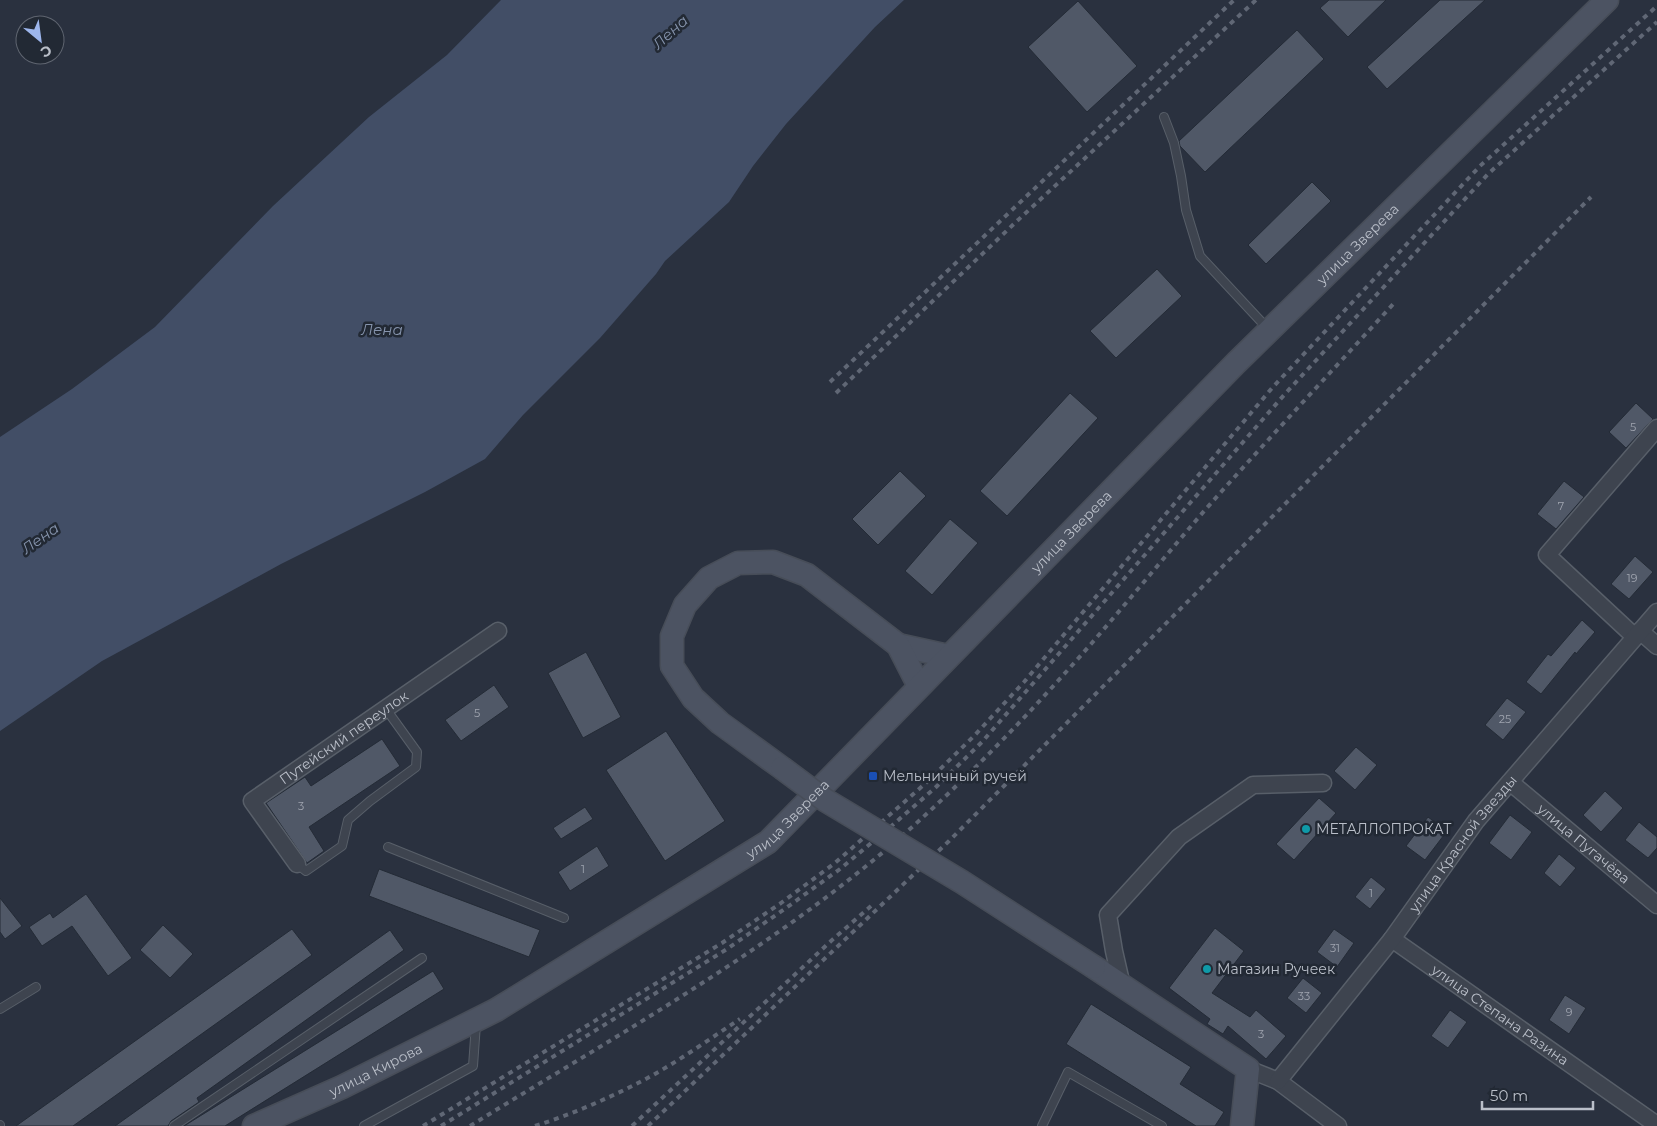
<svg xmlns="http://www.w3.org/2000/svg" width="1657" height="1126" font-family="Montserrat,sans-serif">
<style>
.water{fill:#424e66}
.building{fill:#505867;stroke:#242b36}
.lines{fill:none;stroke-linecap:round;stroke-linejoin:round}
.lane-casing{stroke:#585f69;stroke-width:10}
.street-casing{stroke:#585f69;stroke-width:19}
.secondary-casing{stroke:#474d58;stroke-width:25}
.lane{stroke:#3e444f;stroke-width:8}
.street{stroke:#3e444f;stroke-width:16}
.secondary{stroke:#4c5362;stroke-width:22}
.rail{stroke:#606775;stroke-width:4;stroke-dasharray:5 5;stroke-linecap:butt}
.secondary-bridge-casing{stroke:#474d58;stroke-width:25;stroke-linecap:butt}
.secondary-bridge{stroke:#4c5362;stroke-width:22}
.transit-dot{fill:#1a4fb4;stroke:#222934;stroke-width:2}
.culture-dot{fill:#0f9aa8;stroke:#222934;stroke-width:2}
.labels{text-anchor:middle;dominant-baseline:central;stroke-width:5;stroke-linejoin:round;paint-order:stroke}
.number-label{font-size:11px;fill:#a0a5b0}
.street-label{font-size:14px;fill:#babfc9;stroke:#222934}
.poi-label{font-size:14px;fill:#babfc9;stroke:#222934;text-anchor:start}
.water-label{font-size:15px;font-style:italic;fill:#8694ad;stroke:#222934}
</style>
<rect width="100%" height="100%" fill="#2a313f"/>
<path class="water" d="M501,0H904L875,27L786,124L753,166L729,202L665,261L656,274L600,338L523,415L485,459L425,492L281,564L102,661L0,731V437L72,389L155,327L273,206L369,117L447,55Z"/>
<path class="building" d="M1329,0H1386L1348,37L1320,8Z
M1440,0H1485L1387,89L1367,67Z
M1078,1L1137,66L1087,112L1028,47Z
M1297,30L1324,59L1205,172L1180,146L1179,141Z
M1312,182L1331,201L1266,264L1248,245Z
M1157,269L1182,296L1116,358L1090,331Z
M1070,393L1098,418L1007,516L980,491Z
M1636,403L1653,419L1626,448L1609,432Z
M900,471L926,496L878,545L852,519Z
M1564,481L1584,497L1556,529L1537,514Z
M950,519L978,543L932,595L905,571Z
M1635,556L1653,572L1629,599L1611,584Z
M1582,620L1595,632L1576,654L1575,652L1541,694L1526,682L1548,654L1551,656Z
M586,652L621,717L583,738L548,673Z
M494,685L509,707L461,741L445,720Z
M1507,698L1526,712L1503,740L1485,725Z
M666,731L725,821L665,861L606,770Z
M382,739L400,766L309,827L324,851L307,863L266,803L305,777L311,786Z
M1356,747L1377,765L1355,790L1334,771Z
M1605,791L1623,808L1601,832L1583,815Z
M1319,798L1336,813L1294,860L1276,844Z
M585,807L593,819L561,839L553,828Z
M1510,815L1532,832L1511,860L1489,843Z
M1428,817L1447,831L1425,860L1406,846Z
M1639,822L1657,837V848L1648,858L1625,840Z
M597,846L609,866L570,891L558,872Z
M1559,854L1576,868L1560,887L1544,873Z
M379,869L540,930L529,957L369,896Z
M1371,877L1386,889L1370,909L1355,897Z
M86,894L132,958L108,976L72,926L42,946L29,927L50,913L53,918Z
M0,898L22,926L5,939L0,932Z
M163,925L193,954L170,978L140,950Z
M1215,928L1244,951L1212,993L1250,1017L1256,1010L1286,1036L1266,1059L1228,1026L1223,1034L1207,1024L1210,1019L1169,988Z
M292,929L312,955L73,1126H16Z
M1334,929L1354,943L1337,967L1317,952Z
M390,930L404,950L197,1098L199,1102L171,1121L168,1126H115Z
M433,971L444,989L225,1126H184Z
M1303,978L1322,993L1306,1013L1287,998Z
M1565,995L1586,1008L1569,1034L1549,1020Z
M1091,1004L1191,1067L1180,1084L1224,1112L1215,1126H1196L1066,1044Z
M1450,1010L1467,1022L1448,1048L1431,1036Z"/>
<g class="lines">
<g class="lane-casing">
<path id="lane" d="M1164,117L1174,143L1181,176L1186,210L1200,256L1268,329
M388,847L564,918
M297,864L306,871L342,846L348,820L370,801L416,767L417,752L386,709
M0,1009L36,987
M0,1125V1126
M174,1126L422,958
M364,1126L473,1066L476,1024
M1042,1126L1068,1072L1162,1126"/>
</g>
<g class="street-casing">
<g id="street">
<path d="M1640,631L1657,646"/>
<path d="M1635,637L1547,555L1657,428"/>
<path id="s1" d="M1510,782L1657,905"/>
<path id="s2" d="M297,864L252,801L498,631"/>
<path id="s3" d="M1392,939L1657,1125"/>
<path d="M1122,986L1114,951L1108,915L1179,837L1253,785L1323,783"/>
<path d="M1248,1069L1278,1081L1338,1126"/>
<path id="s4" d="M1278,1081L1392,939L1476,821L1657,612"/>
</g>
</g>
<g class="secondary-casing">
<g id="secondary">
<path d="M898,645L948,656"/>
<path d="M782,768L720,723L693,698L672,666V636L685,605L709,578L738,563L773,562L807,575L898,645L919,686"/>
<path d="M1094,967L1248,1069L1242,1126"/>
<path id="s5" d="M254,1126L342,1087L496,1010L768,842L1236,363L1607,0"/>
</g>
</g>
<use href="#lane" class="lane"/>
<use href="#street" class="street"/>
<use href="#secondary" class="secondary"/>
<path class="rail" d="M830,382L1234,0
M836,393L1017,221L1256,0
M423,1126L722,943L781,903L835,863L927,782L974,736L1024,682L1272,388L1480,166L1657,6
M441,1126L727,949L786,908L840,869L888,829L935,788L982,742L1284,395L1488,174L1657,22
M470,1126C617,1035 771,950 902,836C969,777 1032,711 1091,644C1130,599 1167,554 1205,510C1268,439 1332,371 1396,301
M535,1126C570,1115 607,1099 640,1082C675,1064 708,1040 740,1019
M632,1126L831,941L871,906
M648,1126L949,841L1591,197"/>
<g class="secondary-bridge-casing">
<path id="secondary-bridge" d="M782,768L825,800L962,882L1094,967"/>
</g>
<use href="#secondary-bridge" class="secondary-bridge"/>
</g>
<rect class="transit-dot" x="868" y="771" width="10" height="10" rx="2.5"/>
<g class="culture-dot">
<circle cx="1306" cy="829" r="5"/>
<circle cx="1207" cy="969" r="5"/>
</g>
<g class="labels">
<g class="number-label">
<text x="1633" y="427">5</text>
<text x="1561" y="506">7</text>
<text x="1632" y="578">19</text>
<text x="477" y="713">5</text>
<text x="1505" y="719">25</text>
<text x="301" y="806">3</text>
<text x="583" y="869">1</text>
<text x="1371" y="893">1</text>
<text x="1335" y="948">31</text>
<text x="1304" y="996">33</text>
<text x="1569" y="1012">9</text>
<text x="1261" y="1034">3</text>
</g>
<g class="street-label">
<text stroke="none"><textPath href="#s5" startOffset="1428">улица Зверева</textPath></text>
<text stroke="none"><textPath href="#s5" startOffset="1022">улица Зверева</textPath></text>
<text stroke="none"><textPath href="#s2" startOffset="189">Путейский переулок</textPath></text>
<text stroke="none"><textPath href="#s5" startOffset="618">улица Зверева</textPath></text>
<text stroke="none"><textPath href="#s1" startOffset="96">улица Пугачёва</textPath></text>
<text stroke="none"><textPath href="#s4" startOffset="301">улица Красной Звезды</textPath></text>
<text stroke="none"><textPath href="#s3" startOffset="132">улица Степана Разина</textPath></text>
<text stroke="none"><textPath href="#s5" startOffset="134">улица Кирова</textPath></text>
</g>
<g class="poi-label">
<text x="883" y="776">Мельничный ручей</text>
<text x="1316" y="829">МЕТАЛЛОПРОКАТ</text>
<text x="1217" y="969">Магазин Ручеек</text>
</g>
<g class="water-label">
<text transform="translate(670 32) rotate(-42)">Лена</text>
<text x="382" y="329">Лена</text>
<text transform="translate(40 538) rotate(-35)">Лена</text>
</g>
</g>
<g transform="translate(40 40) rotate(151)"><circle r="24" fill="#222934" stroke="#5f6570"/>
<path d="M0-4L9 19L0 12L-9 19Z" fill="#9db6ec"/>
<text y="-8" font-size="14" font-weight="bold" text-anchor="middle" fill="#babfc9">С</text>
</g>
<path d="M1482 1101v8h111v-8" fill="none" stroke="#babfc9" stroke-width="2.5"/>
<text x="1490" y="1101" font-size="15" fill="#babfc9" stroke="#222934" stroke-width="4" paint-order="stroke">50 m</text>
</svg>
